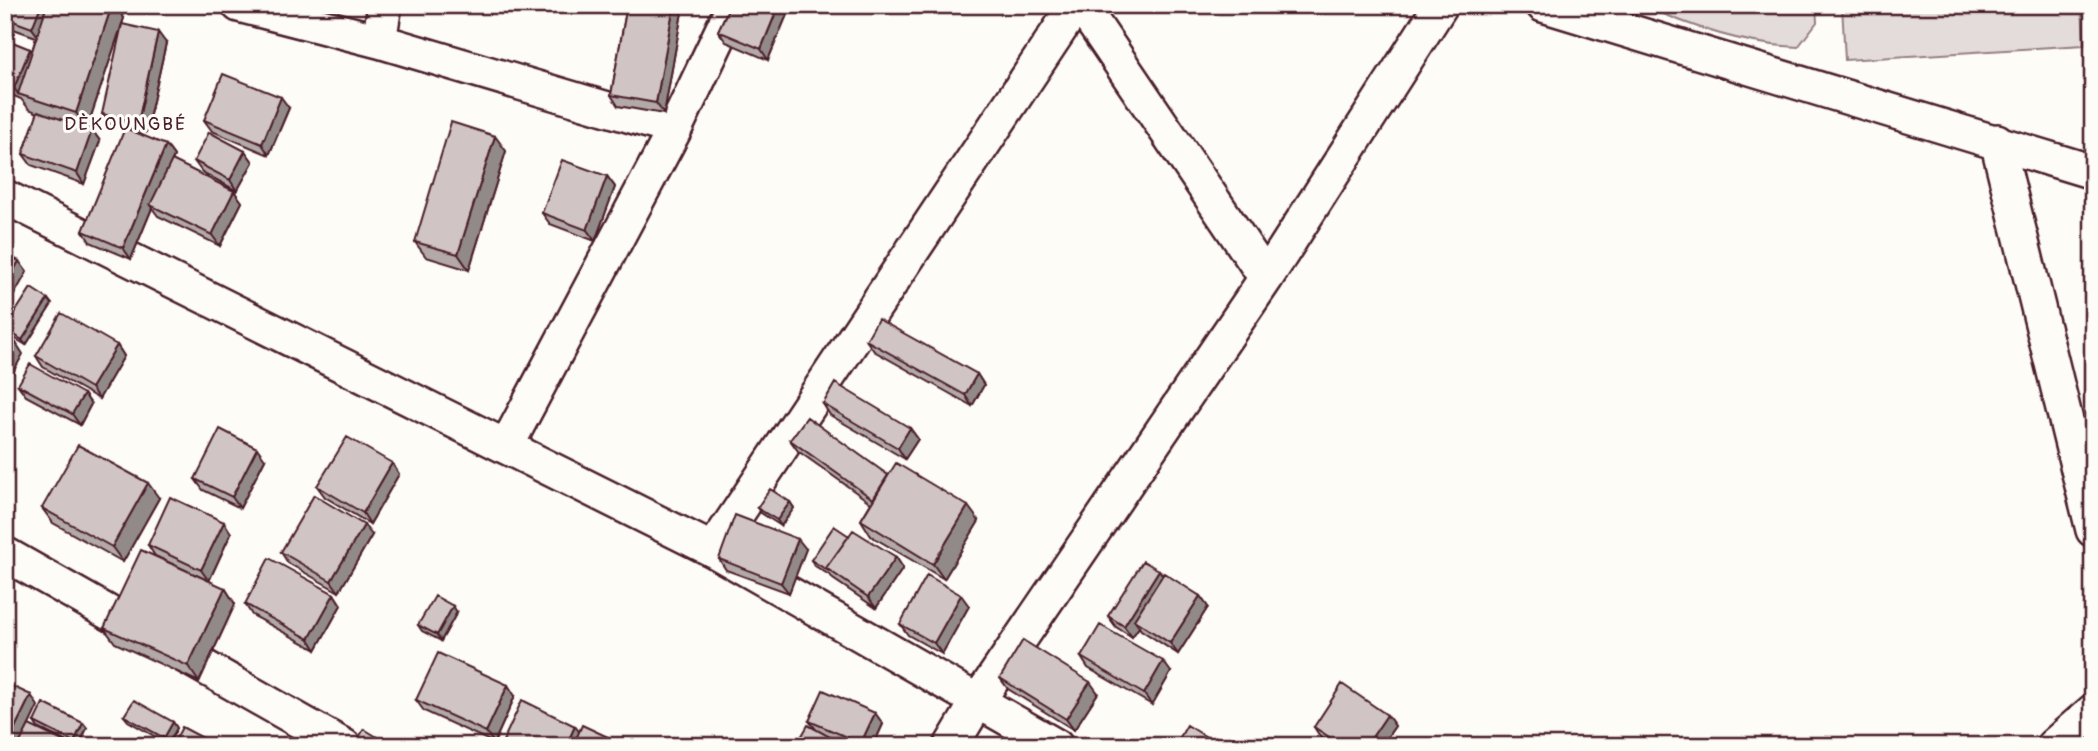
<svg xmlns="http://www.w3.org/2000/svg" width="2098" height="751" font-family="Pangolin,sans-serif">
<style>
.green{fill:#e3dcda;stroke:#967e82;stroke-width:2}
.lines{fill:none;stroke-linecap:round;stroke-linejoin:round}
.minor-casing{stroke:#4a1f2b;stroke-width:38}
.minor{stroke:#fdfcf7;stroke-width:33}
.wall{fill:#b3a9a9;stroke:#4a1f2b;stroke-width:2}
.shaded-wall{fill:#928a89;stroke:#4a1f2b;stroke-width:2}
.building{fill:#d0c5c4;stroke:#4a1f2b;stroke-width:2}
.labels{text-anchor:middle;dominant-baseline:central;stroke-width:6;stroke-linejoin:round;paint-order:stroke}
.neighbourhood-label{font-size:19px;letter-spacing:2px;fill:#4a1f2b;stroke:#fdfcf7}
</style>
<rect width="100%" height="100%" fill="#fdfcf7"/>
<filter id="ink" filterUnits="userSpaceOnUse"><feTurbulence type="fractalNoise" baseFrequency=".0143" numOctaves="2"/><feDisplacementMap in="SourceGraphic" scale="14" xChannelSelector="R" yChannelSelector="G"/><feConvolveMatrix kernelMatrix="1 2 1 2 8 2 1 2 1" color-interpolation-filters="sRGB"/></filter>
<g filter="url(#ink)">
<path class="green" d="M1643,5H1816L1817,22L1798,47C1745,45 1691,27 1643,5Z
M1842,5H2082L2084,45L1845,60Z"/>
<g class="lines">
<g class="minor-casing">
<path id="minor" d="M239,5L379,41L675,129
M1081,5L1266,278
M1543,5L2093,172
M379,41L385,5
M1997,141L2093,530
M5,197L713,550L1056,746
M506,447L675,129L734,5
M713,550L1076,5
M5,554L344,746
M951,746L978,701L1266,278L1441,5
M2053,746L2093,711"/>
</g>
<use href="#minor" class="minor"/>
</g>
<path class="wall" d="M5,5L124,18L87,128L92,130L100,141L84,184L31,165L23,154L38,113L29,109L21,99L5,92V39L30,49L32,51L36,37L5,26Z
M627,5H677L682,12L664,114L618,106L611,95Z
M730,5H791L768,60L726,42L718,31Z
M166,43L146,132L110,125L102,114Z
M289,108L269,155L212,131L204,120Z
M166,145L174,156L171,163L234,191L242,202L220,246L158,216L152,208L131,259L90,242L83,231Z
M245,151L253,162L237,191L202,172L194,161Z
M506,151L469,270L426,257L415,242Z
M607,176L615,187L595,241L550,224L542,213Z
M52,304L26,345L9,335L5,330Z
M866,340L977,374L984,385L972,406L874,351Z
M117,345L124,356L99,399L43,367L36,356Z
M18,385L84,394L91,404L80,425L26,396Z
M823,404L910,428L918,439L905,459L830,415Z
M790,440L888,475L979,521L944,579L871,536L861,520L871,503L798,451Z
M265,459L240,508L203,490L195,479Z
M392,463L399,474L370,524L325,497L317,486Z
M159,498L123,562L53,523L42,508Z
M790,502L794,508L781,526L761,513L757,508Z
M231,533L209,581L155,556L148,545Z
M372,535L339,592L288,563L281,552Z
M849,536L896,557L903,568L876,608L833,579L831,576L815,566L811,560Z
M806,549L789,593L726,570L719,559Z
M1159,570L1163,575L1200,596L1208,607L1178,654L1141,630L1139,627L1132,637L1116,627L1108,616Z
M225,588L235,604L199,682L115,643L104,628Z
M334,594L341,605L316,650L252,615L245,604Z
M969,606L942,654L908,635L900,624Z
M457,612L441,641L422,631L418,625Z
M1081,657L1171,672L1152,705L1088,668Z
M1000,678L1098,693L1074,730L1008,689Z
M515,696L494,743L424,711L416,700Z
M875,713L883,724L873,746H796L815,728L809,721Z
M1387,715L1395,726L1381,746H1334L1321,738L1314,727Z
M124,716L173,722L177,728L168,744L128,721Z
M34,722L83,723L87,728L79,746H75L38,728Z"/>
<path class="shaded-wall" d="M41,5H53L40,39L32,28Z
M112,5H115L124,18L87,128L76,113Z
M674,5H677L682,12L664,114L656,103Z
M779,5H791L768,60L761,49Z
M158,32L166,43L146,132L138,122Z
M30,49L38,59L18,94L14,88Z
M281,97L289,108L269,155L262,144Z
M92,130L100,141L84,184L77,173Z
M495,136L506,151L469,270L458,254Z
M166,145L174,156L153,206L150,205L152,208L131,259L123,248Z
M245,151L253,162L237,191L230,180Z
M607,176L615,187L595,241L587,230Z
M234,191L242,202L220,246L212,235Z
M19,261L27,272L5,311V286Z
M48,299L52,304L26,345L22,340Z
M16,343L23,354L5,387V362Z
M117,345L124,356L99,399L91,388Z
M977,374L984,385L972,406L965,395Z
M84,394L91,404L80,425L72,414Z
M910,428L918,439L905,459L898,448Z
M257,448L265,459L240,508L232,497Z
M392,463L399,474L370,524L363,513Z
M148,483L159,498L123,562L112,547Z
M790,502L794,508L781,526L777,520Z
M968,506L979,521L944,579L933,564Z
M224,522L231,533L209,581L201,570Z
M364,525L372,535L339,592L331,581Z
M798,539L806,549L789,593L781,583Z
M896,557L903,568L876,608L868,597Z
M1159,570L1167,581L1134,620L1139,627L1132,637L1124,626Z
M225,588L235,604L199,682L188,666Z
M334,594L341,605L316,650L309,639Z
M961,595L969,606L942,654L934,643Z
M1200,596L1208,607L1178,654L1170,643Z
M453,606L457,612L441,641L437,635Z
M1163,661L1171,672L1152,705L1144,694Z
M1090,682L1098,693L1074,730L1066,719Z
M508,685L515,696L494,743L486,732Z
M31,695L38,706L19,746H6Z
M875,713L883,724L873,746H863L861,743Z
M1387,715L1395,726L1381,746H1366Z
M173,722L177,728L168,744L164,738Z
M83,723L87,728L79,746H77L74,742Z
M575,726L583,737L579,746H566Z"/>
<path class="building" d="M5,5H41L32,28L5,18Z
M47,5H112L76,113L18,94Z
M627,5H674L656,103L611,95Z
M730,5H779L761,49L718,31Z
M122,24L158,32L138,122L102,114Z
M5,39L30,49L14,88L5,84Z
M223,74L281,97L262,144L204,120Z
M38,111L92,130L77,173L23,154Z
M451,122L495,136L458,254L415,242Z
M125,128L166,145L123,248L83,231Z
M209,132L245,151L230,180L194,161Z
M172,160L234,191L212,235L150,205Z
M562,160L607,176L587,230L542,213Z
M5,254L19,261L5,286Z
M31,288L48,299L22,340L5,328Z
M61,313L117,345L91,388L36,356Z
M878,319L977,374L965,395L866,340Z
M5,337L16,343L5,362Z
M30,364L84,394L72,414L18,385Z
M835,383L910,428L898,448L823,404Z
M807,417L888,475L873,499L790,440Z
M220,429L257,448L232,497L195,479Z
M347,437L392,463L363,513L317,486Z
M78,445L148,483L112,547L42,508Z
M896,463L968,506L933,564L861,520Z
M770,489L790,502L777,520L757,508Z
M314,495L364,525L331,581L281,552Z
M170,497L224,522L201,570L148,545Z
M735,515L798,539L781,583L719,559Z
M834,526L849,536L826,568L827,570L811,560Z
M853,530L896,557L868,597L826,568Z
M141,550L225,588L188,666L104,628Z
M269,558L334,594L309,639L245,604Z
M1143,561L1159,570L1124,626L1108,616Z
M1164,573L1200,596L1170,643L1134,620Z
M927,575L961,595L934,643L900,624Z
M435,596L453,606L437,635L418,625Z
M1100,625L1163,661L1144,694L1081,657Z
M1023,640L1090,682L1066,719L1000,678Z
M438,653L508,685L486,732L416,700Z
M5,683L31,695L6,746H5Z
M1342,684L1387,715L1366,746H1343L1314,727Z
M823,690L875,713L861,743L809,721Z
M134,700L173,722L164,738L124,716Z
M522,700L575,726L566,746H513L503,741Z
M43,703L83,723L74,742L34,722Z
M29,725L69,744L68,746H18Z
M582,725L625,745V746H573Z
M808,725L841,743L839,746H796Z
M1187,725L1221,746H1175Z
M182,727L218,746H172Z
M364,729L392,746H354Z
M845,741L852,746H842Z"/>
</g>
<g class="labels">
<g class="neighbourhood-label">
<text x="126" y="124">DÈKOUNGBÉ</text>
</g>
</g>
<rect width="2098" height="751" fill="none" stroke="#fdfcf7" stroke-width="28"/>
<rect x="14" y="14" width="2070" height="723" fill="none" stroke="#4a1f2b" stroke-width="2.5" filter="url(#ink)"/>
</svg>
